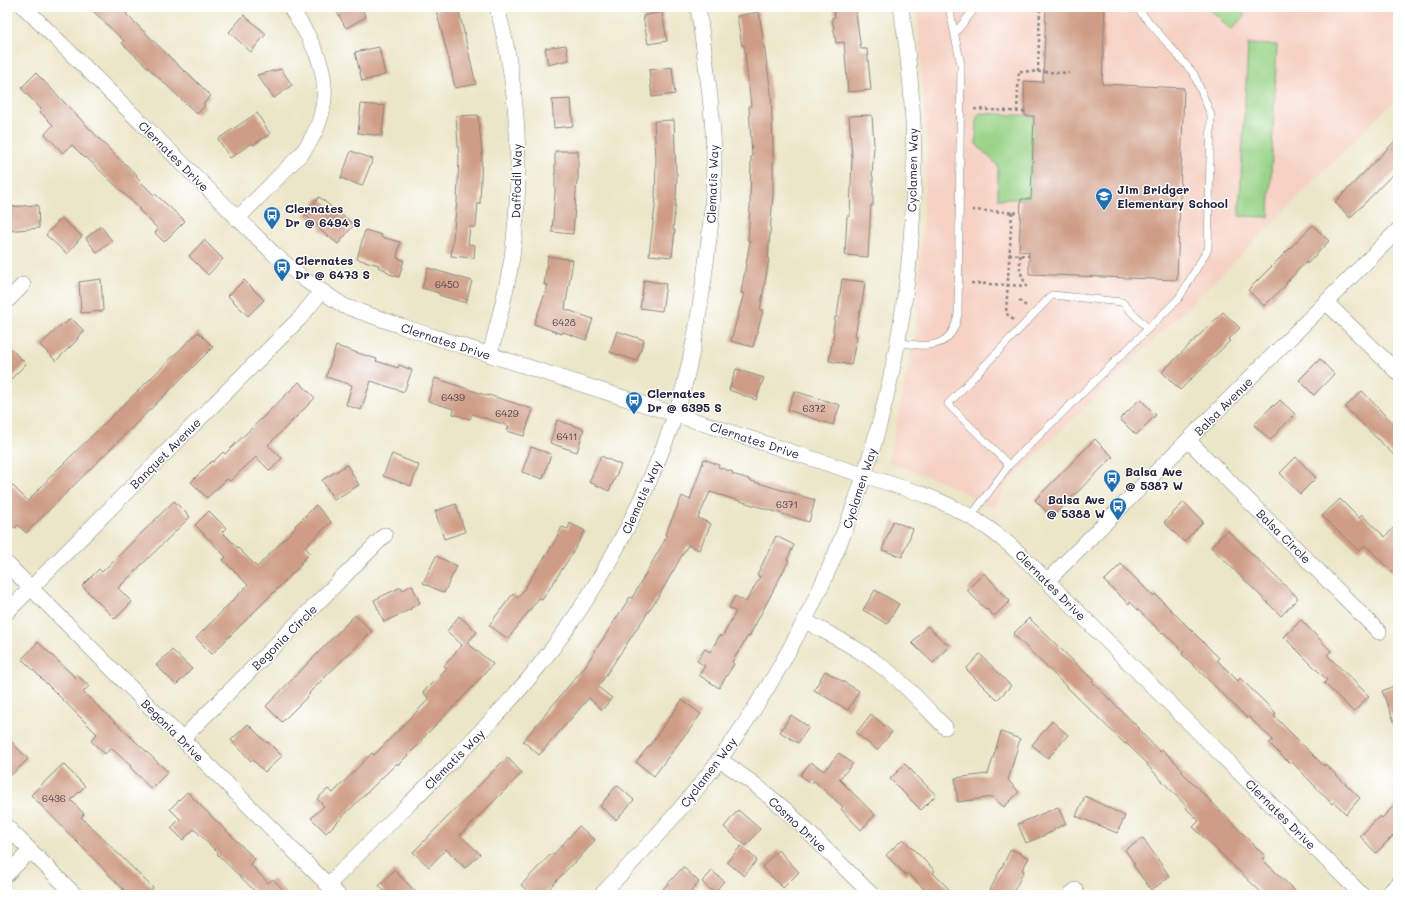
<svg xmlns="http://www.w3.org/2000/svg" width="1405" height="902" font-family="Mali,sans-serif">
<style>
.built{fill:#f6d2c4}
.green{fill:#98d387;stroke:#5d7a61}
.building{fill:#cf9d85}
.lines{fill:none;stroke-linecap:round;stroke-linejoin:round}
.service-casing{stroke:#878482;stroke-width:8}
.minor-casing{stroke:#878482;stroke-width:16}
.path{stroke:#878482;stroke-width:2.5;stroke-dasharray:3 3;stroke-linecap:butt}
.service{stroke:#fff;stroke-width:7}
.minor{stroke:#fff;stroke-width:15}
.labels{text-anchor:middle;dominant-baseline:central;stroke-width:3;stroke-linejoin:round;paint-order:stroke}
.number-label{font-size:10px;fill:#4d414e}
.street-label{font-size:12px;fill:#22223b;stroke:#fff}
.poi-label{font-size:12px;font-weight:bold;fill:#22223b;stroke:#fff;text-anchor:start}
</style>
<rect width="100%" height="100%" fill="#fff"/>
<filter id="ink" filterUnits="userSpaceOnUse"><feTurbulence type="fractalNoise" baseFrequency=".025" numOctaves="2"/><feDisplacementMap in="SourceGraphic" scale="8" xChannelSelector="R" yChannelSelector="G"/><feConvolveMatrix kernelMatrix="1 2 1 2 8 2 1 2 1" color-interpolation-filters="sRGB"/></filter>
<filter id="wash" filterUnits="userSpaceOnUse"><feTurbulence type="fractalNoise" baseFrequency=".012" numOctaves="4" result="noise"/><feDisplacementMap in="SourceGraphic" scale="16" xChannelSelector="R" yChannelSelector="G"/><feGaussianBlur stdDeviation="0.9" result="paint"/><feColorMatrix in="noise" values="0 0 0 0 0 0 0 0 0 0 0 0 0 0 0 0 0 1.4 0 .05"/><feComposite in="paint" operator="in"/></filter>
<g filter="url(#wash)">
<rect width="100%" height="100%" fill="#ece6c8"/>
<path class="built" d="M917,7H1398V97L1219,277L1008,482L994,509L943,482L888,462L916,332L927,145Z"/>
<path class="green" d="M1208,7H1237L1245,15L1231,30Z
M1248,44L1277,45L1269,217L1239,216Z
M980,113L1034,116L1031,199H998V166L976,144L977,116Z"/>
<g id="blocks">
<path class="building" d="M89,7H133L126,14L185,72L186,71L211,96L203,104L205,106L197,114L122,43L124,41Z
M334,7H361L366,17L346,28Z
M446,7H458L476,84L455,88L449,60L436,10Z
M833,7H855L861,49H867L871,90L848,92L844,42L836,43L832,18L835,17Z
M1046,7H1105L1102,84L1184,88L1177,280L1029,274V252L1019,251L1021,199H1031L1034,116H1025L1024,81L1043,82Z
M662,12L667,41L648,44L643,16Z
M759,12L771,92L773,146V195L768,258L769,259L760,310L763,311L753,347L731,341L744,293H741L750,241H748L750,207L751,157H752L749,106H751L744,45L742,46L737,16Z
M244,15L266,34L251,52L229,32Z
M566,45L569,60L548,65L545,48Z
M379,47L385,75L362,81L355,52Z
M672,67L675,94L652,97L649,70Z
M281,69L292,85L274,98L257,75Z
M36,73L114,154L137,175L136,177L154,195L155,194L185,221L164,242L155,233L158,229L139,210L140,209L86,157L85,158L72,145L63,153L45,134L53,125L39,111L41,109L21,88Z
M571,99L573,126L554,128L552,100Z
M361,104L385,106L382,136L358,133Z
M257,113L270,134L253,145L252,143L230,158L218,139Z
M478,115L482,152L480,204L478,203L476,227H470L468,244L475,245L474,258L451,256L457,201L459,159L456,116Z
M872,115L874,145L872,176H873V205H871L868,257L845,255L847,216H850L852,157L849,116Z
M674,120L676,173H677L676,200L673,230H675L672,257L649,255L656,199H655L656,159L654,121Z
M1398,138V169L1350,218L1335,202Z
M351,151L373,159L362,186L341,178Z
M555,151H578V180H577L573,234L552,232L555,192Z
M319,197L354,225L338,244L320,230L321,228L305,215Z
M38,205L39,228L7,231V207Z
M61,218L82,236L67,254L46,235Z
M1313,225L1329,241L1307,264L1306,262L1286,283L1287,284L1264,306L1248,290Z
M101,226L112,241L97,253L86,238Z
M365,230L382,235L381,237L400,242L397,258L404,260L399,277L389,274L386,271V270L378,267L379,265L357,259Z
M204,240L223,259L208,275L189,256Z
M548,256L573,260L565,309L593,319L586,340L563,332L562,334L534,324L548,285H544Z
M428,268L472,281L466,303L439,295V293L422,288Z
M101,279L103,311L81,313L79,282Z
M842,279L865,282L861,311L860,310L855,335L857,336L851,365L829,361L834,332L833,331L835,317H837Z
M244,280L264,300L248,316L228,296Z
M644,280L666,284L662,311L640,308Z
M1223,312L1240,328L1228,340L1230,341L1180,390L1162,372Z
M71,318L84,331L77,338L78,339L56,361L40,345L63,323L65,324Z
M617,331L644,340L637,361L610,352Z
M198,332L213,347L26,533L18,525L15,528L7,520V480L28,501L56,471Z
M7,345L26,364L7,383Z
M336,346L377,359L376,361L398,368L399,365L412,370L404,392L371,381L361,410L346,405L352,385L326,377Z
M1320,359L1334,374L1314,395L1299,380Z
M736,369L764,378L756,400L729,390Z
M435,378L488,396L489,395L533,409L524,436L507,431L509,426L472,414L470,419L453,414L454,409L428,401Z
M299,382L315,398L268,445L282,458L270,471L256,457L230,481L227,479L207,498L191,482L212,461L213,462L223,452L225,454Z
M794,391L840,405L833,425L788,410Z
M1362,391L1398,429V459L1345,407Z
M1140,399L1156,415L1136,435L1120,419Z
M1280,400L1295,414L1270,440L1254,425L1273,405L1274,406Z
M557,420L584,429L577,452L550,443Z
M1095,439L1113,457L1052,517L1035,500Z
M531,447L551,454L543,479L522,472Z
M392,454L419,465L411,486L383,476Z
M601,456L621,465L609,491L589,482Z
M1296,457L1316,478L1300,494L1280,473Z
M704,459L719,465L718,467L733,472L732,474L749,479L748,480L815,500L809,522L710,492L698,518L711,524L699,550L688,545L660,594L598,687L612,698L602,710L589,698L539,755L523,741L586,665L630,597L632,598L667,536L665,535L682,496L690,500Z
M347,465L359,485L334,500L322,480Z
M1340,499L1359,518L1362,515L1385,537L1398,523V578L1365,545L1359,551L1322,516Z
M174,501L190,517L118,588L132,602L115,619L82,586L99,569L102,572Z
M1184,502L1203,522L1184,542L1164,522Z
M456,504L465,532L444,539L435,511Z
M316,505L331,522L305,547L310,553L300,563L302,564L212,654L196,638L248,585L223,560L226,557L195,525L209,511L226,528L222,532L257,567L296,527L295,526Z
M893,521L913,529L902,557L882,550Z
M570,523L585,531L570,557L542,600L539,598L508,639L489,625L513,594L518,598L552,546L562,527L568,529Z
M1227,530L1298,598L1281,616L1211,547Z
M776,536L794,545L787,560H789L749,637L748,636L732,662L734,664L719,688L699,675L705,666L697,661L705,649L710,652L720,635L722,637L736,612L729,608L735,596L746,602L760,577L757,575Z
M436,556L457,566L444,593L423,583Z
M1121,564L1153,596L1155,594L1219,658L1217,660L1238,681L1240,678L1276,713L1274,716L1324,766L1325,764L1360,798L1346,814L1334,802L1332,804L1292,762L1290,764L1269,743L1273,740L1249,717L1247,718L1182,654L1184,652L1163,632L1162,633L1130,602L1129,604L1104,581Z
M984,573L1010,601L994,616L987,609L986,610L967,590Z
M412,585L420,603L411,608V609L384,622L374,600L401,587L403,590Z
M875,590L899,604L887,624L863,610Z
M355,615L372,631L309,693L310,694L282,722L266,706Z
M459,616L477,632L467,643L493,664L471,689L421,740L422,741L398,765L397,763L326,833L311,818L324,806L317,799L328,789L333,793L372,753L374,755L429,699L423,692L447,668L444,666L462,645L447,631Z
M1029,618L1094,681L1092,682L1140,729L1139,730L1160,752L1162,749L1183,770L1181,771L1265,856L1262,859L1299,895H1264L1193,827L1199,821L1186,808L1187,807L1147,765L1148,764L1126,743L1125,744L1013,634Z
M1301,620L1331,651L1327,655L1369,696L1354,712L1324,683L1327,680L1284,637Z
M927,626L949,646L933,663L912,643Z
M38,642L76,678L78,676L89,686L83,692L168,772L151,789L130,767L131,766L111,748L105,754L91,741L97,734L22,659Z
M172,650L192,669L176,685L156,665Z
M980,654L1011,686L997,700L966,669Z
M825,671L859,691L848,710L814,690Z
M1398,684V729H1397L1382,691Z
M682,700L701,714L685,736H684L654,776L636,762L653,741Z
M871,714L892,732L877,750L856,733Z
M791,715L809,727L798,743L780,732Z
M1052,721L1068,735L1048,758L1032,745Z
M248,724L267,743L268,742L282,756L265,772L253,760L251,761L231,740Z
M1001,732L1020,739L1008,780L1019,792L1004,807L993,797L958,802L955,778L988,774Z
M7,737L28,759L7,779Z
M839,753L853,764L839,779L875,815L861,830L841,809L843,807L814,781L811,784L800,775L811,762L824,771Z
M507,757L522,773L460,835L480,854L465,868L446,849L429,867L413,852Z
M63,764L85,786L71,800L84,814L81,817L153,888L147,895H129L31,795Z
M905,764L936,795L921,810L890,779Z
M617,785L634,800L616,820L600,806Z
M187,792L255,859L250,864L268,883L273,879L288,895H257L258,894L217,854L218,853L194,829L183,840L171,828L180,819L170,809Z
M1085,796L1125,816L1117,833L1076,816Z
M1398,802V831L1376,853L1360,836L1380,816L1382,818Z
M1058,807L1066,824L1054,829V831L1026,843L1018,824Z
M738,810L760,829L746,846L724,827Z
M579,826L595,840L575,863L574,862L543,895H532L521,885L552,853L554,854Z
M1143,838L1170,877L1151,890L1133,865L1135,864L1125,850Z
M903,839L935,871L933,873L955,895H930L908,873L906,875L886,855Z
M741,846L757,860L744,876L727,862Z
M1011,849L1029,858L1022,870L1024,871L1012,895H1001L990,890Z
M778,850L799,872L783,888L762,867Z
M683,867L699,882L688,895H670L663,889Z
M394,870L419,895H388L379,886Z
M712,871L724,881L714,893L702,882Z"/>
</g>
</g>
<g filter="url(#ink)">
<use href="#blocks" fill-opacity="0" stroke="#878482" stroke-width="1"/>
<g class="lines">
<g class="service-casing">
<path id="service" d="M1136,7L1194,74L1211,115L1208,249L1179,298L1148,329
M955,33L976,7
M897,342C926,347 952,351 958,314L961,65L949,7
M971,516L1009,465L1148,329L1122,302L1052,295L948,404L1009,465"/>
</g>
<g class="minor-casing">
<path id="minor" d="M24,7L273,253L305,280L344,306L401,326L922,494C962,509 993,528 1024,558L1362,895
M237,219L302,153C327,120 332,81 312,44C306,31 298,19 290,7
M7,301L23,285
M1326,302L1398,373
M490,355C498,322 507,290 512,257C523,173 519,88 497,7
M1188,440L1379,632
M7,564L338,895
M1047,581L1398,230
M7,612L300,318L321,292
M805,621C829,634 855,646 877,663C902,680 923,705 945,727
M182,739L385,535
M719,759L754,784L787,811L872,895
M7,827L75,895
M7,874L30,851
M328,885C367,845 407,806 446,767C478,734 510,703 538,667C598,592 643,506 675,416C691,369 700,312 706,263C711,228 714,193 714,157C713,107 705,57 698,7
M601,895C653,841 704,786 745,723C883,515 942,254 901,7
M1070,895L1076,890
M1387,895L1398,884"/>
</g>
<path class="path" d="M1038,72L1040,7
M974,109L1025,112
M1017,112L1019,71L1069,73
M972,210L1020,213
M1012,212L1006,313L1013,320
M1009,254L1029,256
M971,283L1026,286L1020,271V255
M1019,300L1026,306"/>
<use href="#service" class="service"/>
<use href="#minor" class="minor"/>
</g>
</g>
<defs>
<g id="school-pin" transform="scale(0.9)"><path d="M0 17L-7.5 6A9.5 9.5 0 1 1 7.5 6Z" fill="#1f6fb2" stroke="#fff"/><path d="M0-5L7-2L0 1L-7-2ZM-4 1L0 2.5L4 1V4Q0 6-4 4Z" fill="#fff"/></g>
<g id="bus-pin" transform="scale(0.9)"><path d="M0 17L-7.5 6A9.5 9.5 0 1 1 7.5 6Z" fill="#1f6fb2" stroke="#fff"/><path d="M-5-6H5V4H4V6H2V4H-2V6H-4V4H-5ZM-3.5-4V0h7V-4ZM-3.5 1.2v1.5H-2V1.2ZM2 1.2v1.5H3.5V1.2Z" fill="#fff"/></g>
</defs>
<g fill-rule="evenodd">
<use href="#school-pin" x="1104" y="196"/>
<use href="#bus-pin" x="272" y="215"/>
<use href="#bus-pin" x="282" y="267"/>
<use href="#bus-pin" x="634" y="400"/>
<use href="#bus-pin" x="1112" y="478"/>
<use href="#bus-pin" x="1118" y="506"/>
</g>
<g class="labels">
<g class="number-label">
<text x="447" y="284">6450</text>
<text x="564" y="322">6428</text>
<text x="453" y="397">6439</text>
<text x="814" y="408">6372</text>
<text x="507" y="413">6429</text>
<text x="567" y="436">6411</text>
<text x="787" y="504">6371</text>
<text x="54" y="798">6436</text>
</g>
<g class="street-label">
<text transform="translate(174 156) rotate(45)">Clernates Drive</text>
<text transform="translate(912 170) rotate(-89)">Cyclamen Way</text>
<text transform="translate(516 181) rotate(-89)">Daffodil Way</text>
<text transform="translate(712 184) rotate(-88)">Clematis Way</text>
<text transform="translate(446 341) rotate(18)">Clernates Drive</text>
<text transform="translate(1223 406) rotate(-45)">Balsa Avenue</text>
<text transform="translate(755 440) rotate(18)">Clernates Drive</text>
<text transform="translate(165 453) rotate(-45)">Banquet Avenue</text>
<text transform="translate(859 488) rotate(-72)">Cyclamen Way</text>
<text transform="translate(641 497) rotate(-66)">Clematis Way</text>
<text transform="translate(1284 536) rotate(45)">Balsa Circle</text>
<text transform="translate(1051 585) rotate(45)">Clernates Drive</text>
<text transform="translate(284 637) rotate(-45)">Begonia Circle</text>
<text transform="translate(173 730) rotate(45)">Begonia Drive</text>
<text transform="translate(454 759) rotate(-45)">Clematis Way</text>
<text transform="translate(708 772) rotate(-53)">Cyclamen Way</text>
<text transform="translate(1281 814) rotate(45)">Clernates Drive</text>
<text transform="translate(798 824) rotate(43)">Cosmo Drive</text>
</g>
<g class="poi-label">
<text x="1117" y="189">Jim Bridger<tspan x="1117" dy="14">Elementary School</tspan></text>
<text x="285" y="208">Clernates<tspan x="285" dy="14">Dr @ 6494 S</tspan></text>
<text x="295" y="260">Clernates<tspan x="295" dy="14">Dr @ 6473 S</tspan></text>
<text x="647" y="393">Clernates<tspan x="647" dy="14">Dr @ 6395 S</tspan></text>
<text x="1125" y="471">Balsa Ave<tspan x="1125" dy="14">@ 5387 W</tspan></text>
<text x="1105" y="499" text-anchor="end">Balsa Ave<tspan x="1105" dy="14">@ 5388 W</tspan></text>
</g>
</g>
<rect width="1405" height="902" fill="none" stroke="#fff" stroke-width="24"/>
</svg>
